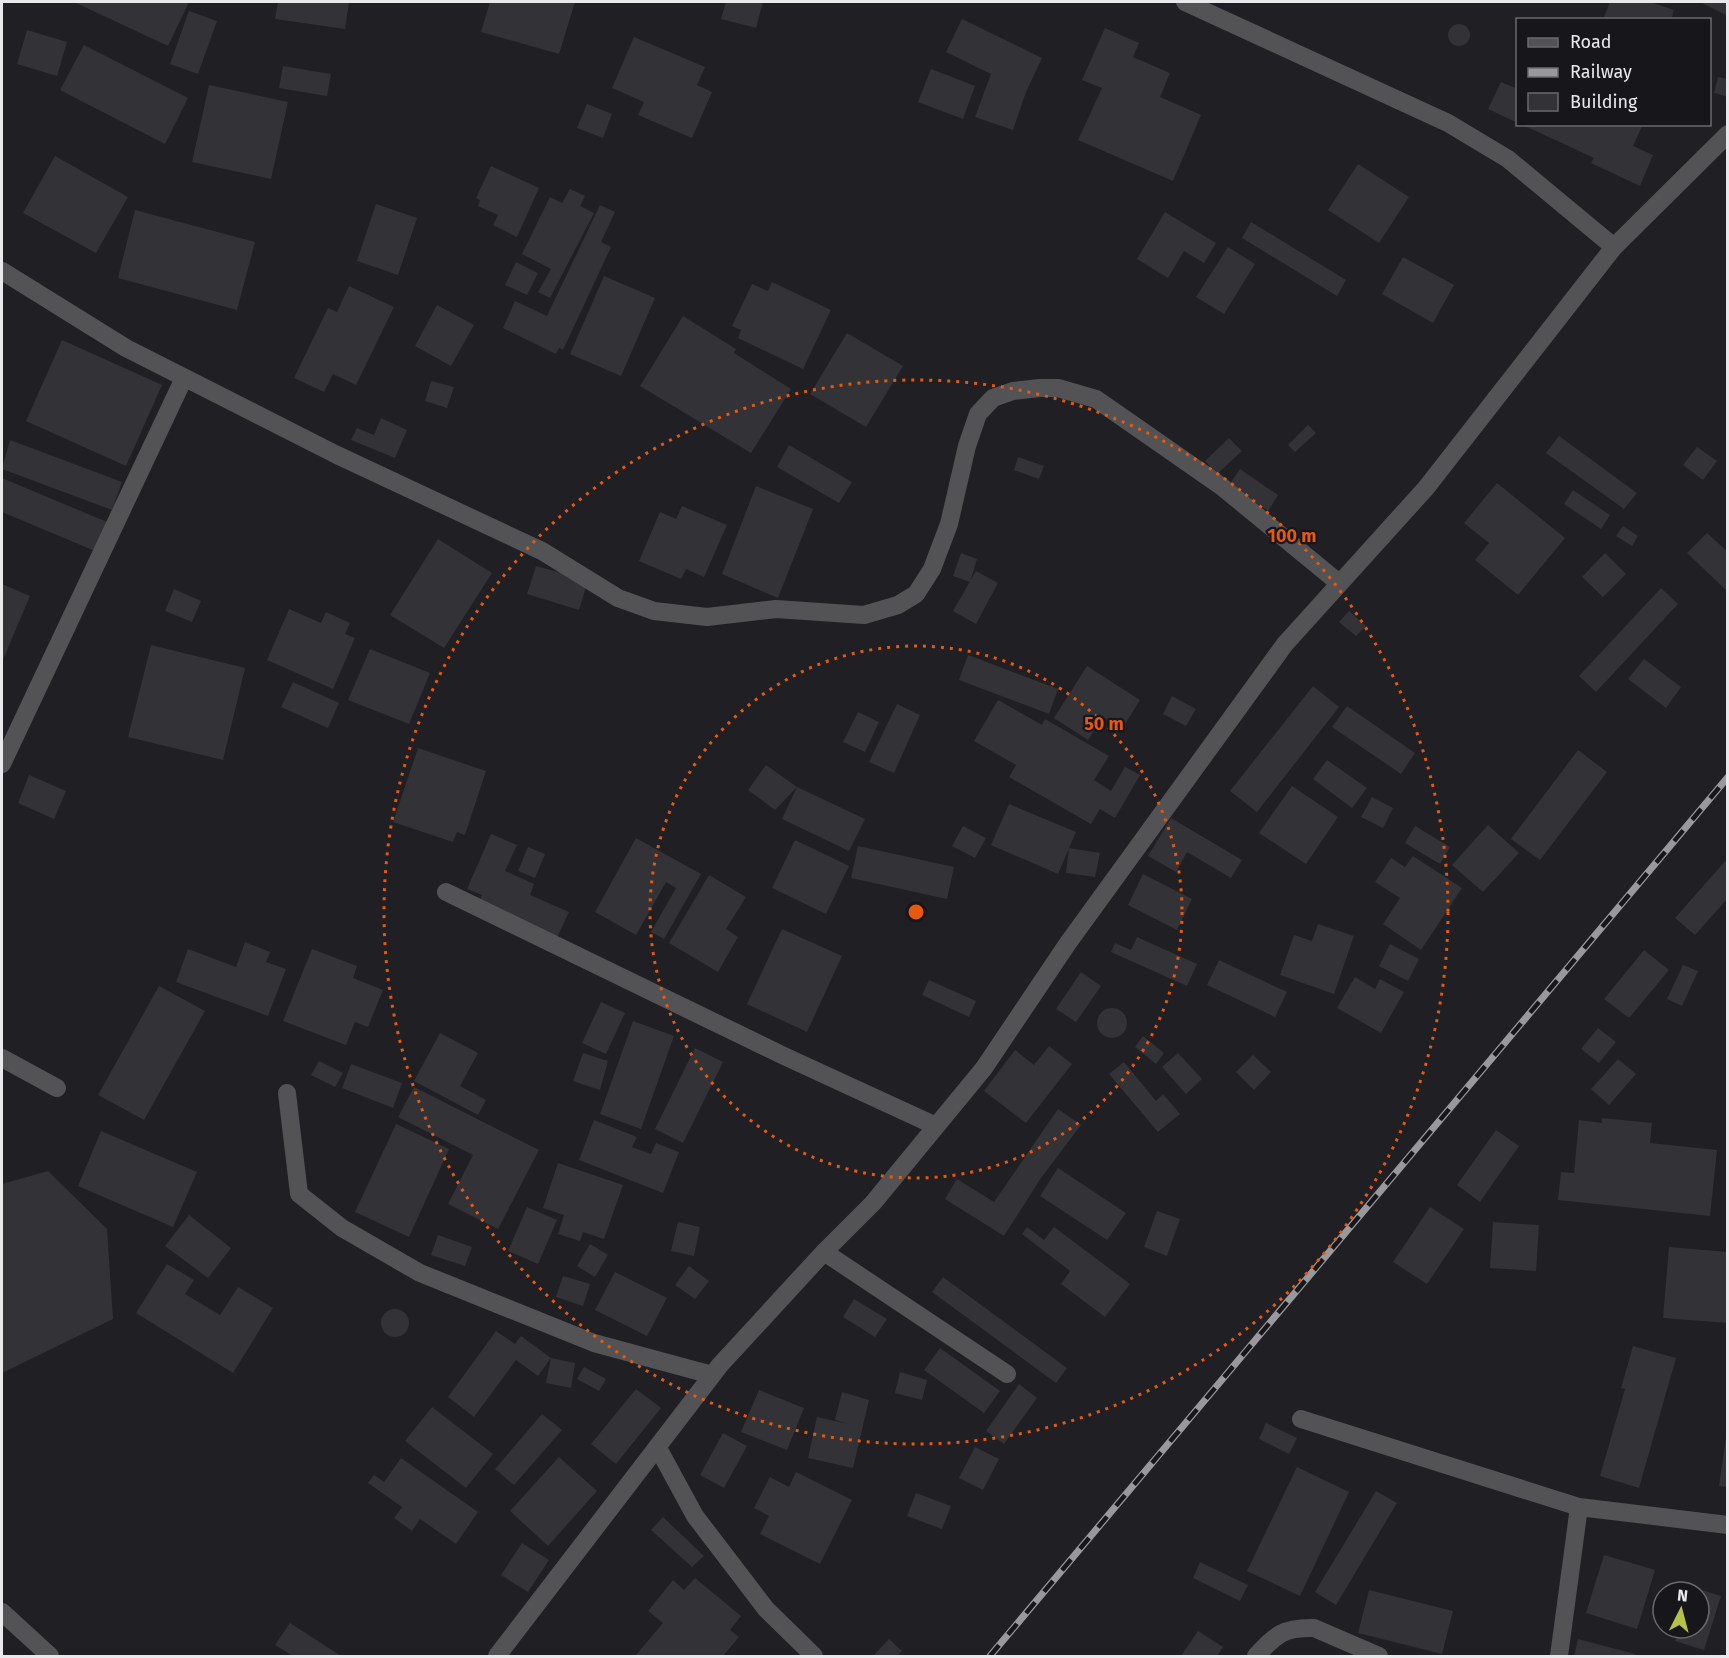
<svg xmlns="http://www.w3.org/2000/svg" width="1729" height="1658" font-family="'Fira Sans',sans-serif">
<style>
.building{fill:#333237}
.lines{fill:none;stroke-linecap:round;stroke-linejoin:round}
.minor{stroke:#535255;stroke-width:18}
.rail-casing{stroke:#99999d;stroke-width:7}
.rail{stroke:#17161b;stroke-width:4.5;stroke-dasharray:14;stroke-linecap:butt}
.ring{fill:none;stroke:#e8590c;stroke-width:3;stroke-dasharray:3 6}
.centre{fill:#e8590c;stroke:#17161b;stroke-width:3}
.ring-label{font-size:18px;text-anchor:middle;font-weight:bold;fill:#e8590c;stroke:#17161b;stroke-width:4.5;stroke-linejoin:round;paint-order:stroke}
</style>
<rect width="100%" height="100%" fill="#201f24"/>
<path class="building" d="M74,2H189L168,46Z
M278,2H349L345,29L275,19Z
M490,2H575L559,54L481,32Z
M726,2H763L756,28L721,19Z
M1610,2H1650L1674,10L1671,20H1610L1604,17Z
M1700,2H1728V16Z
M189,11L217,21L198,74L170,64Z
M962,19L1042,58L1026,92L1013,130L975,117L991,74L946,52Z
M1448 35a11 11 0 1 1 22 0a11 11 0 1 1-22 0Z
M1105,28L1139,43L1133,57L1170,73L1160,97L1201,115L1173,181L1078,140L1102,88L1082,80Z
M27,30L67,42L57,76L17,64Z
M634,37L705,67L697,85L712,92L692,138L638,115L644,102L612,88Z
M84,45L188,98L165,144L60,90Z
M283,66L331,74L327,96L279,88Z
M931,69L975,86L963,119L918,102Z
M1718,77L1728,79V97L1714,93Z
M1501,82L1518,89V123L1488,109Z
M209,85L288,102L271,179L192,162Z
M587,104L612,114L603,138L577,128Z
M1521,124H1643L1633,146L1653,155L1640,186L1591,163L1594,158Z
M55,156L128,197L96,253L23,213Z
M1358,164L1409,197L1379,243L1328,210Z
M491,166L539,188L517,237L493,225L498,215L478,206L480,200L476,198Z
M570,189L585,196L580,206L594,213L550,298L538,292L551,269L522,254L550,197L562,203Z
M376,204L417,218L398,275L357,261Z
M600,205L615,212L601,242L611,247L563,350L559,348L556,354L503,328L515,301L547,316Z
M135,210L255,242L237,310L118,278Z
M1165,212L1216,243L1204,263L1184,251L1168,278L1137,259Z
M1251,222L1346,280L1337,296L1242,238Z
M1228,247L1255,264L1224,314L1196,297Z
M1403,257L1454,285L1433,323L1382,294Z
M516,262L538,273L527,295L505,285Z
M604,276L655,298L621,376L570,354Z
M772,282L831,310L803,369L738,338L741,330L732,326L752,284L768,291Z
M349,286L394,307L356,385L333,374L324,392L294,378L328,308L337,312Z
M437,305L474,325L451,366L415,346Z
M683,316L736,349L734,353L791,389L751,453L640,386Z
M847,333L903,366L866,427L810,394Z
M62,340L162,385L126,466L26,421Z
M431,381L454,387L447,408L425,401Z
M381,418L407,430L395,458L351,440L357,428L374,435Z
M1308,425L1316,433L1295,452L1288,445Z
M1559,436L1637,493L1624,509L1546,453Z
M1229,438L1242,451L1217,474L1205,461Z
M10,440L122,482L112,510L2,469Z
M789,445L852,482L839,503L777,467Z
M1697,447L1717,461L1703,480L1683,465Z
M1018,457L1044,466L1039,479L1014,470Z
M1240,469L1278,495L1268,511L1229,485Z
M2,478L107,522L95,551L2,512Z
M1497,483L1565,538L1518,595L1475,560L1489,543L1464,523Z
M756,486L813,509L778,598L722,574Z
M1573,490L1610,515L1601,529L1564,504Z
M682,506L727,525L704,577L686,569L681,579L639,561L660,512L676,519Z
M1623,526L1638,536L1632,546L1616,536Z
M1707,533L1728,552V592L1687,553Z
M438,539L492,573L444,648L390,615Z
M961,553L977,559L970,582L953,576Z
M1605,553L1626,574L1603,597L1582,577Z
M536,566L588,580L579,610L527,594Z
M976,571L998,583L976,624L953,611Z
M2,584L30,596L2,662Z
M1661,588L1678,604L1596,692L1579,676Z
M174,589L201,601L192,622L165,611Z
M289,609L321,623L326,612L350,623L345,634L355,638L333,689L267,660Z
M1349,611L1366,626L1356,636L1339,622Z
M151,645L245,668L223,760L128,737Z
M370,649L430,673L409,724L348,700Z
M968,655L1058,689L1049,714L959,680Z
M1644,659L1681,687L1666,708L1628,679Z
M1087,666L1140,700L1122,729L1103,717L1088,740L1054,718Z
M293,682L339,703L328,728L281,707Z
M1313,686L1339,707L1257,812L1230,791Z
M1172,696L1196,709L1186,726L1163,714Z
M998,700L1042,725L1045,719L1109,756L1094,780L1111,791L1125,767L1140,775L1115,818L1100,809L1091,824L1009,777L1016,765L974,741Z
M897,704L920,715L894,773L869,762Z
M1347,706L1415,753L1401,774L1332,727Z
M858,712L879,722L865,752L843,742Z
M418,748L486,771L465,835L457,832L453,842L393,822Z
M1578,750L1607,772L1540,860L1511,839Z
M1327,760L1367,788L1352,808L1313,779Z
M766,765L797,787L775,810L748,790Z
M29,775L66,791L54,819L18,803Z
M1292,786L1338,817L1306,864L1259,833Z
M797,787L865,819L849,851L782,819Z
M1372,797L1393,808L1383,828L1361,817Z
M1009,804L1076,832L1058,874L991,845Z
M1171,818L1242,860L1231,878L1187,852L1176,872L1148,856Z
M1488,825L1519,853L1483,892L1452,865Z
M963,826L986,838L975,858L952,846Z
M1415,826L1450,847L1440,864L1405,843Z
M491,834L517,845L505,871L534,884L530,895L569,912L556,940L479,903L482,895L467,889Z
M636,838L701,874L664,939L651,932L676,888L666,882L636,935L595,912Z
M795,840L849,866L826,914L772,888Z
M858,846L954,867L947,899L851,878Z
M528,847L545,854L535,878L518,871Z
M1069,848L1100,853L1095,877L1066,873Z
M1413,856L1462,888L1421,950L1383,924L1400,898L1375,882L1391,858L1405,867Z
M1728,858V898L1695,935L1675,918Z
M1143,874L1192,899L1177,930L1128,905Z
M709,875L746,897L726,929L738,937L718,972L669,943Z
M1318,924L1354,936L1334,994L1280,975L1294,935L1312,941Z
M782,929L842,956L807,1032L747,1004Z
M1137,937L1197,964L1187,986L1111,952L1115,943L1131,950Z
M245,942L270,952L266,962L286,969L268,1016L176,982L188,949L236,967Z
M1390,944L1419,959L1408,981L1379,966Z
M312,949L357,966L353,978L383,990L368,1027L355,1022L346,1045L283,1021Z
M1644,950L1669,970L1629,1018L1604,999Z
M1219,960L1287,992L1275,1017L1207,985Z
M1683,965L1698,971L1682,1006L1667,999Z
M1081,972L1101,986L1076,1022L1056,1009Z
M1355,977L1375,989L1380,979L1404,992L1381,1033L1337,1008Z
M929,980L976,1001L969,1017L922,995Z
M159,986L205,1011L144,1120L98,1095Z
M601,1002L625,1013L606,1054L582,1043Z
M1097 1023a15 15 0 1 1 30 0a15 15 0 1 1-30 0Z
M633,1021L674,1036L641,1129L600,1114Z
M1598,1028L1616,1042L1599,1063L1581,1049Z
M440,1033L478,1053L460,1086L486,1100L478,1115L414,1081Z
M1143,1036L1164,1053L1156,1064L1135,1047Z
M1049,1046L1072,1064L1026,1123L984,1091L1015,1050L1034,1065Z
M695,1048L723,1062L683,1143L655,1129Z
M583,1053L608,1061L600,1090L573,1081Z
M1178,1053L1202,1079L1186,1094L1162,1067Z
M1253,1055L1271,1072L1254,1090L1236,1072Z
M1618,1059L1636,1074L1609,1105L1591,1089Z
M319,1061L343,1073L335,1087L311,1075Z
M1124,1062L1156,1101L1163,1094L1180,1114L1158,1132L1109,1074Z
M351,1064L402,1083L393,1108L342,1088Z
M414,1087L539,1150L498,1229L448,1204L473,1155L398,1117Z
M1058,1109L1081,1125L1041,1178L1004,1236L945,1199L957,1179L994,1202Z
M1602,1118L1652,1123L1650,1143L1717,1150L1710,1216L1558,1200L1561,1172L1574,1173L1579,1120L1602,1123Z
M594,1120L637,1137L632,1147L651,1154L656,1143L679,1152L663,1193L579,1160Z
M396,1124L449,1149L409,1237L355,1212Z
M1496,1130L1519,1146L1480,1202L1457,1185Z
M101,1131L197,1172L173,1227L78,1186Z
M558,1163L623,1185L604,1239L583,1232L580,1241L558,1234L564,1215L543,1208Z
M1058,1168L1126,1213L1107,1240L1040,1196Z
M48,1171L107,1229L113,1319L2,1373V1184Z
M527,1207L557,1220L538,1264L508,1251Z
M1430,1207L1464,1229L1427,1284L1393,1262Z
M1157,1211L1180,1219L1167,1256L1144,1247Z
M189,1215L231,1248L208,1278L165,1246Z
M678,1222L700,1227L694,1256L671,1251Z
M1493,1222L1539,1225L1536,1271L1490,1268Z
M1027,1227L1044,1240L1054,1227L1130,1284L1105,1317L1061,1284L1070,1271L1022,1234Z
M438,1235L472,1247L465,1266L431,1255Z
M590,1244L608,1255L595,1277L577,1266Z
M1669,1247L1728,1252V1323L1663,1318Z
M167,1264L194,1280L185,1294L220,1315L238,1287L273,1308L233,1373L136,1313Z
M689,1266L709,1281L695,1299L675,1285Z
M615,1272L667,1298L647,1336L595,1310Z
M563,1276L590,1284L583,1306L556,1297Z
M943,1277L1067,1368L1056,1383L932,1292Z
M854,1299L887,1319L875,1337L843,1317Z
M381 1323a14 14 0 1 1 28 0a14 14 0 1 1-28 0Z
M496,1331L515,1344L521,1336L551,1358L538,1376L516,1360L474,1417L448,1397Z
M1633,1346L1676,1358L1639,1488L1600,1476L1625,1389L1621,1388Z
M940,1348L1000,1391L984,1413L924,1370Z
M551,1358L575,1363L571,1388L546,1383Z
M584,1367L606,1379L599,1391L577,1379Z
M900,1372L927,1380L922,1400L895,1393Z
M1019,1384L1037,1398L1004,1444L986,1431Z
M636,1389L661,1408L616,1464L591,1444Z
M759,1390L804,1408L787,1450L741,1432Z
M842,1392L869,1400L853,1468L808,1458L817,1417L848,1424L835,1420Z
M432,1407L493,1454L466,1488L405,1441Z
M542,1414L562,1430L514,1485L495,1469Z
M1266,1423L1297,1438L1289,1454L1259,1439Z
M723,1433L747,1446L724,1488L700,1475Z
M1726,1437H1728V1487L1719,1486Z
M975,1447L999,1459L983,1490L959,1478Z
M559,1457L597,1491L548,1546L510,1511Z
M401,1458L478,1512L456,1544L420,1519L412,1531L394,1518L402,1507L368,1483L374,1475L384,1482Z
M1297,1467L1349,1492L1300,1596L1247,1571Z
M796,1472L852,1500L820,1564L760,1534L769,1516L754,1508L770,1477L789,1487Z
M1376,1491L1397,1503L1336,1605L1315,1592Z
M916,1493L951,1506L942,1529L907,1516Z
M663,1517L704,1556L692,1567L651,1530Z
M522,1543L549,1560L528,1592L501,1575Z
M1604,1555L1655,1570L1637,1629L1586,1613Z
M1200,1562L1248,1585L1240,1601L1193,1578Z
M695,1578L741,1616L730,1630L739,1637L723,1656H635L663,1623L648,1611L673,1580L684,1590Z
M1692,1587L1721,1596L1704,1650L1675,1641L1679,1628H1699V1592H1691Z
M1369,1590L1453,1611L1442,1654L1358,1633Z
M290,1623L341,1656H293L275,1645Z
M1198,1631L1223,1647L1217,1656H1181Z
M889,1639L902,1651L897,1656H873Z
M1578,1639L1635,1654V1656H1574Z"/>
<g class="lines">
<path class="minor" d="M1185,2L1448,123L1508,159L1614,247
M2,271L126,348L337,455L542,551L618,598L654,611L707,617L776,609L864,615L898,605L916,594L932,569L949,524L967,446L978,414L993,398L1013,391L1040,388H1058L1096,399L1221,486L1339,583
M2,764L184,378
M446,892L784,1056L936,1126
M2,1058L57,1088
M287,1093L299,1194L342,1228L420,1273L594,1343L712,1375
M1007,1374L824,1252L873,1203L984,1068L1068,943L1285,644L1426,488L1614,247L1728,134
M1301,1419L1579,1507L1728,1525
M658,1448L695,1516L766,1609L814,1656
M2,1612L50,1656
M497,1656L720,1365L824,1252
M1256,1656C1276,1635 1283,1627 1314,1628L1379,1656
M1559,1656L1579,1507"/>
<g class="rail-casing">
<path id="rail" d="M990,1656L1728,777"/>
</g>
<use href="#rail" class="rail"/>
</g>
<g class="ring">
<circle cx="916" cy="912" r="266"/>
<circle cx="916" cy="912" r="532"/>
</g>
<circle cx="916" cy="912" r="9" class="centre"/>
<g class="ring-label">
<text x="1292" y="542">100 m</text>
<text x="1104" y="730">50 m</text>
</g>
<rect width="1729" height="1658" fill="none" stroke="#e9e9ec" stroke-width="6"/>
<rect x="1516" y="18" width="195" height="108" fill="#17161b" stroke="#6b6a6f" stroke-width="1.5"/>
<rect x="1528" y="38" width="30" height="9" fill="#535255" stroke="#6b6a6f" stroke-width="1.5"/>
<text x="1570" y="48" font-size="18" fill="#e9e9ec">Road</text>
<rect x="1528" y="68" width="30" height="9" fill="#99999d" stroke="#6b6a6f" stroke-width="1.5"/>
<text x="1570" y="78" font-size="18" fill="#e9e9ec">Railway</text>
<rect x="1528" y="93" width="30" height="18" fill="#333237" stroke="#6b6a6f" stroke-width="1.5"/>
<text x="1570" y="108" font-size="18" fill="#e9e9ec">Building</text>
<g transform="translate(1681 1610) rotate(6)"><circle r="28" fill="#17161b" stroke="#6b6a6f" stroke-width="1.5"/>
<path d="M0-4.5L10 22L0 15L-10 22Z" fill="#b6c149"/>
<text y="-9" font-size="16" font-weight="bold" text-anchor="middle" fill="#e9e9ec">N</text>
</g>
</svg>
